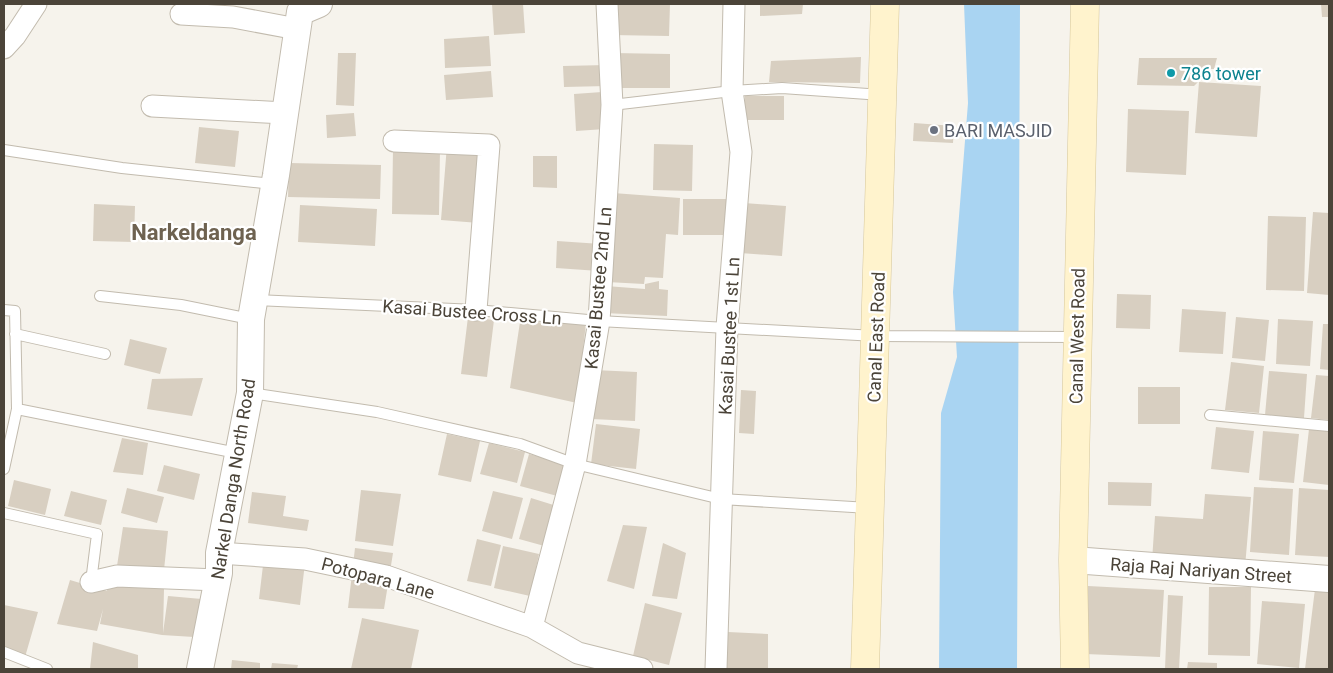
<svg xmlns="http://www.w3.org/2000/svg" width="1333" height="673" font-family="Roboto,sans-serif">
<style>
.water{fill:#a9d4f2}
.building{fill:#d8cfc1}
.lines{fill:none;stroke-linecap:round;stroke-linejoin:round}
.service-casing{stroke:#c2bbae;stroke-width:12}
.minor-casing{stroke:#c2bbae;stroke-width:23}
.tertiary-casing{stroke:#c2bbae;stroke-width:28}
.secondary-casing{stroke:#d6c79b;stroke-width:29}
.service{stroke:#fff;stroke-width:10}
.minor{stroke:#fff;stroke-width:21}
.tertiary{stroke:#fff;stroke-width:26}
.secondary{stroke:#fff3cd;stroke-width:28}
.culture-dot{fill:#0f9aa8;stroke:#fff;stroke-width:2}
.worship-dot{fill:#6b7280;stroke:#fff;stroke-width:2}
.labels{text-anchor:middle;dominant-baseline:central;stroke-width:4.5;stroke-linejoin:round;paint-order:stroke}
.culture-label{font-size:18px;fill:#0d838f;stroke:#fff;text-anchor:start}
.worship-label{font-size:18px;fill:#5b616d;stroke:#fff;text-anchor:start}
.street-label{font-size:18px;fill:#4b4439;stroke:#fff}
.district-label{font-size:22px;font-weight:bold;fill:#6e6250;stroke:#fff}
</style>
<rect width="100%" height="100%" fill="#f6f3ec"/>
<path class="water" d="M964,4H1020L1017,669H939L941,413L957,357L953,292L968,103Z"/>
<path class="building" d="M492,4H523L525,33L494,35Z
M611,4H670L669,36L611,35Z
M760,4H803L802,14L760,16Z
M1321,4H1329V17H1322Z
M489,36L491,66L445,68L444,39Z
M338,53H356L354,106L336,105Z
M613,53L670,54V88H613Z
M861,57L860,83L769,82L771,61Z
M1139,58H1217L1214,69H1205L1203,77L1194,86L1137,85Z
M606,65L607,86L564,87L563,66Z
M491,71L493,97L446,100L444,75Z
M1199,82L1261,86L1257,137L1195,133Z
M602,92L605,129L576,131L574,94Z
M745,96H784V120H745Z
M1128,109L1189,111L1186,175L1126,172Z
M354,113L356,136L327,138L326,115Z
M914,123L954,126L953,143L913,141Z
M199,127L239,131L235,167L195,163Z
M654,144L693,145L692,191L653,190Z
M447,145L485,147L479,223L441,220Z
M393,149L440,150L439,215L392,214Z
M533,156H557V188L533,187Z
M289,163L381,165L380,199L288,197Z
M613,193L680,198L678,235L666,234L663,278L645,277L644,284L607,282Z
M683,199H728V235H683Z
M744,203L786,206L782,256L740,253Z
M94,204L135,206L134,242L93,241Z
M300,205L377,209L375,246L298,242Z
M1313,212L1329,213V295L1307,293Z
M1268,216L1306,217L1304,291L1266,290Z
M557,241L601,244L599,271L556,268Z
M659,281V289L668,290L667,316L604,313L606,286L645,289V284Z
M1117,294L1151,295L1150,329L1116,328Z
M1182,309L1226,312L1223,354L1179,352Z
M468,317L494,320L487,377L461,374Z
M1236,317L1269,320L1265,361L1232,358Z
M1278,319L1313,321L1310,366L1276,364Z
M520,322L586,323L577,403L510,388Z
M1323,324H1329V370L1320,369Z
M130,339L167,348L160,374L124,365Z
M1231,362L1264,366L1259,413L1225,410Z
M594,370L637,372L635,421L591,419Z
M1269,371L1307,374L1304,418L1265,415Z
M1316,375L1329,376V420L1311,418Z
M203,378L192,416L147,409L152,379Z
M1138,387H1180V424H1138Z
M741,390L756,391L754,434L739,433Z
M596,424L640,429L636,469L591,464Z
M1216,427L1254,431L1249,473L1211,469Z
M1309,429L1329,431V485L1303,482Z
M1263,431L1299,434L1294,483L1259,480Z
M447,434L480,441L471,482L438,475Z
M122,438L148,443L143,475L113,472Z
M489,443L525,452L517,483L480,474Z
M529,454L570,465L561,497L520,486Z
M164,465L200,474L194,500L157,491Z
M14,480L51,489L45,515L8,506Z
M1108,482L1152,483L1151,506L1108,505Z
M1254,487L1293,489L1289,555L1250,552Z
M127,488L164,497L157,523L121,513Z
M1299,488L1329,490V557L1295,555Z
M361,490L401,494L393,546L355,541Z
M71,491L107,500L101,525L64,516Z
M493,491L523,498L512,539L482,531Z
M252,492L286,496L283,516L309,520L307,531L248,523Z
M1205,494L1251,497L1245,567L1152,561L1155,516L1203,519Z
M531,498L560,507L548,547L519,539Z
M623,525L647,527L634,589L607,581Z
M123,527L168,531L164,570L117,566Z
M477,539L501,545L491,586L467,581Z
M663,543L686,553L677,599L652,596Z
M503,546L539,554L530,596L494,588Z
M355,548L393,553L384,609L348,608Z
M264,557L305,563L300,605L259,599Z
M70,580L107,591L108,585L164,589L163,633L168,596L213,600L210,638L162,635L100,624L103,609L97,631L57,624Z
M1088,586L1164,590L1160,657L1085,654Z
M1209,587H1251L1250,656L1208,655Z
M1315,589L1329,591V669H1305Z
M1168,595L1183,596L1179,669H1165Z
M1262,601L1305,604L1299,668L1257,664Z
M645,603L682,613L669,665L633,656Z
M4,605L38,612L23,664L4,658Z
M362,618L419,630L411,669H351Z
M728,632L768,634V669H724Z
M93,642L138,655V669H90Z
M232,660L260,663V669H231Z
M1188,662L1217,663V669H1187Z
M272,663L298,665L297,669H271Z"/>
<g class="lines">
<g class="service-casing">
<path id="service" d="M612,105L732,91L782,88L882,95
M4,150L122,168L273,184
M100,296L181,305L250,319
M256,300L476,310L599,321L876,336L1076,337
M4,310L15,311L17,409L4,469
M15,334L105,354
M251,393L377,412L520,444L575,464L721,499L869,508
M17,409L237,453
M1210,415L1329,426
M4,513L97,534L91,582
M4,652L47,669"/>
</g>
<g class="minor-casing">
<path id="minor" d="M181,14L233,17L297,29
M4,48L15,36L36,4
M152,106L285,113
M394,141L489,145L476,310
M219,553L305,559L386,576L532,627L578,653L642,669
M91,582L117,576L218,580
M532,627L575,464L599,321L612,105L607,4
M716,669L727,327L741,152L732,91L734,4"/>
</g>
<g class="tertiary-casing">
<path id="tertiary" d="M1073,560L1329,579
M200,669L219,573V553L250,393L251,319L276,175L300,12L319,4"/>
</g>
<g class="secondary-casing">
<path id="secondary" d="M865,669L885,4
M1075,669L1073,560L1085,4"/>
</g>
<use href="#service" class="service"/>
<use href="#minor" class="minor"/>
<use href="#tertiary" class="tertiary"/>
<use href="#secondary" class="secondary"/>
</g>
<circle class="culture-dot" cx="1171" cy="73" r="5"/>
<circle class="worship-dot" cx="934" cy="130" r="5"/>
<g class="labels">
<g class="culture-label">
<text x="1181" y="73">786 tower</text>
</g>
<g class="worship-label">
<text x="944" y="130">BARI MASJID</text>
</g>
<g class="street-label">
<text transform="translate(598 288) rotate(-85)">Kasai Bustee 2nd Ln</text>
<text transform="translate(472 312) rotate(4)">Kasai Bustee Cross Ln</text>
<text transform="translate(729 336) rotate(-87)">Kasai Bustee 1st Ln</text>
<text transform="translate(1077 336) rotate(-89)">Canal West Road</text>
<text transform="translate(876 337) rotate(-88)">Canal East Road</text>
<text transform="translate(233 479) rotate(-81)">Narkel Danga North Road</text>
<text transform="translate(1201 570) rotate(4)">Raja Raj Nariyan Street</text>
<text transform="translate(378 578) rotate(15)">Potopara Lane</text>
</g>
<g class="district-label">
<text x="194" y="232">Narkeldanga</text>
</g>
</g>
<rect width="1333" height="673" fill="none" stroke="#4b4439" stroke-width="10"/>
</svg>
